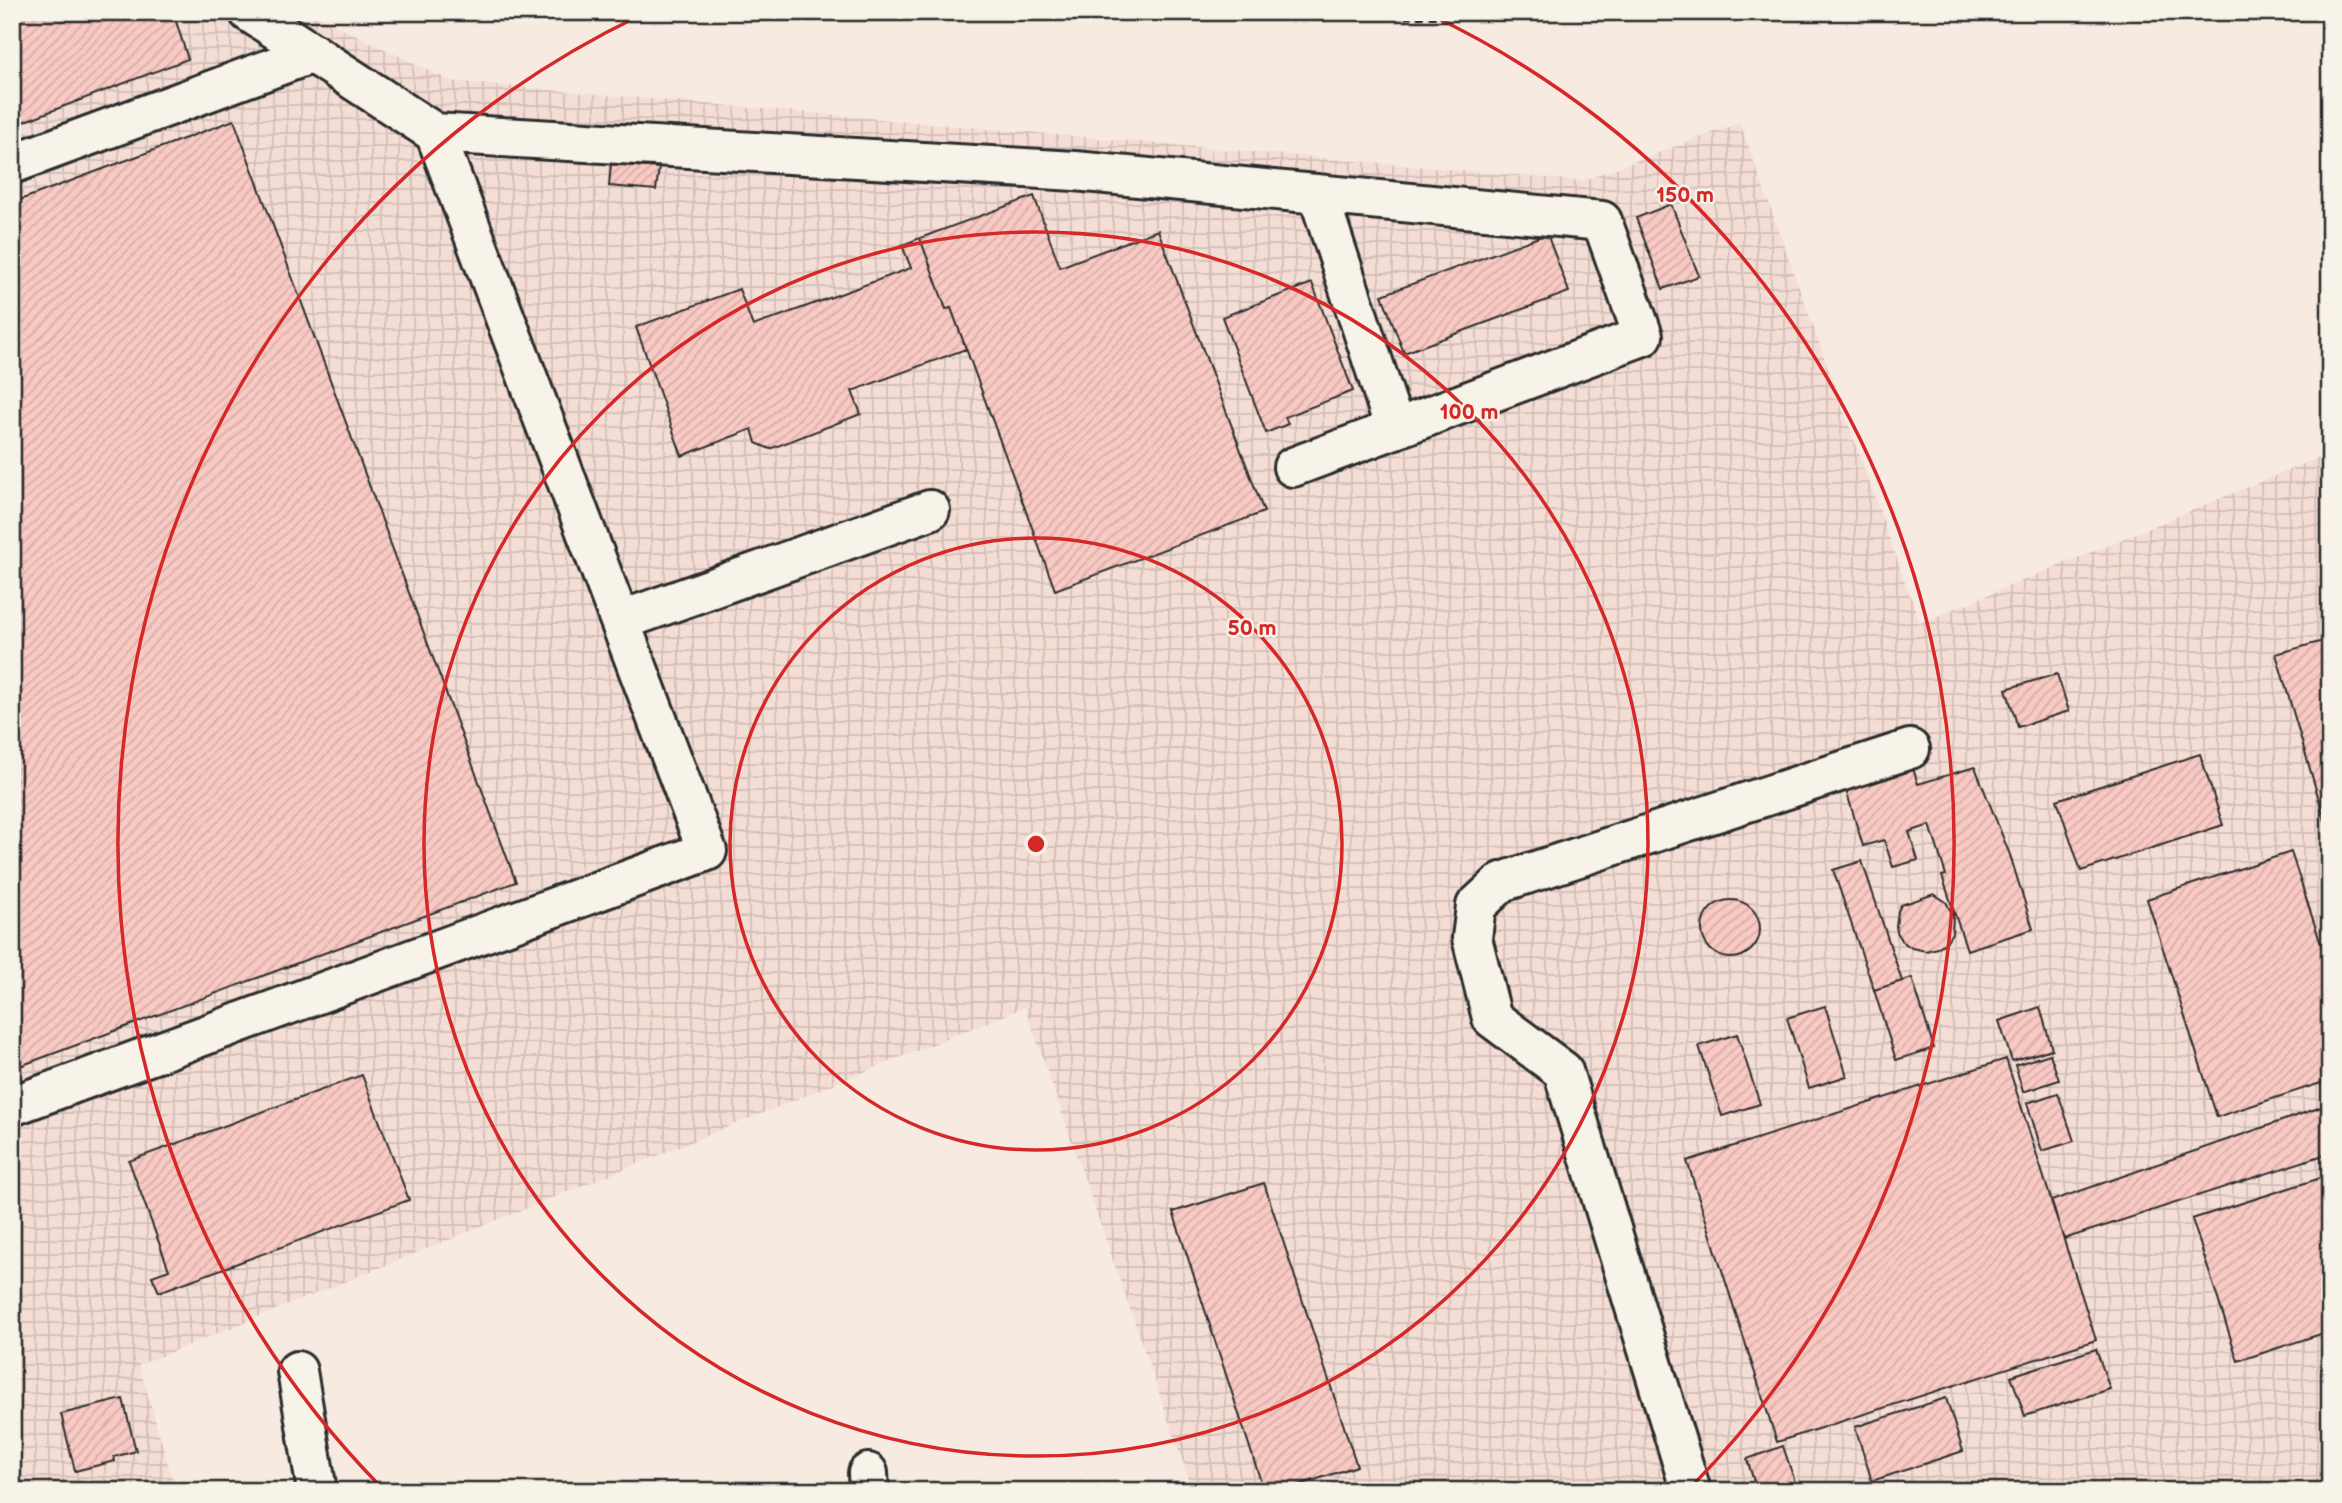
<svg xmlns="http://www.w3.org/2000/svg" width="2342" height="1503" font-family="'Balsamiq Sans',sans-serif">
<style>
.industrial{fill:url(#industrial-grid)}
.building{fill:url(#building-hatch);stroke:#2b2b2b;stroke-width:2}
.lines{fill:none;stroke-linecap:round;stroke-linejoin:round}
.minor-casing{stroke:#2b2b2b;stroke-width:44}
.path{stroke:#2b2b2b;stroke-width:4.5;stroke-dasharray:7 5;stroke-linecap:butt}
.minor{stroke:#f7f3e8;stroke-width:38}
.ring{fill:none;stroke:#d62828;stroke-width:3.5}
.centre{fill:#d62828;stroke:#f7f3e8;stroke-width:3.5}
.ring-label{font-size:21px;text-anchor:middle;font-weight:bold;fill:#d62828;stroke:#f7f3e8;stroke-width:5;stroke-linejoin:round;paint-order:stroke}
</style>
<defs>
<pattern id="industrial-grid" width="8" height="8" patternUnits="userSpaceOnUse" patternTransform="scale(1.75)"><rect width="8" height="8" fill="#f4ddd5"/><path d="M0 4h8M4 0v8" fill="none" stroke="#d1beb7"/></pattern>
<pattern id="building-hatch" width="6" height="6" patternUnits="userSpaceOnUse" patternTransform="scale(1.75)"><rect width="6" height="6" fill="#f9c9c3"/><path d="M-1 1l2-2M0 6l6-6M5 7l2-2" fill="none" stroke="#d6ada8"/></pattern>
</defs>
<rect width="100%" height="100%" fill="#f7ebe1"/>
<filter id="ink" filterUnits="userSpaceOnUse"><feTurbulence type="fractalNoise" baseFrequency=".0143" numOctaves="2"/><feDisplacementMap in="SourceGraphic" scale="14" xChannelSelector="R" yChannelSelector="G"/><feConvolveMatrix kernelMatrix="1 2 1 2 8 2 1 2 1" color-interpolation-filters="sRGB"/></filter>
<g filter="url(#ink)">
<path class="industrial" d="M12,12H309L450,81L1581,181L1740,123L1920,623L2330,453V1491H1193L1025,1007L139,1365L176,1491H12Z"/>
<path class="building" d="M12,12H173L188,59L12,126Z
M234,120L516,882L12,1069V203Z
M611,164L659,168L656,190L609,186Z
M1034,196L1060,267L1158,230L1264,512L1055,590L951,308L946,309L920,238Z
M1671,204L1699,276L1663,289L1636,218Z
M1547,234L1569,292L1404,353L1382,295Z
M920,238L946,309L951,308L966,349L852,391L861,414L770,449L756,443L752,429L682,456L636,327L739,289L753,326L911,268L902,245Z
M1312,283L1353,391L1285,417L1288,424L1266,433L1222,317Z
M2330,639V837L2276,654Z
M2057,674L2069,711L2018,727L2006,689Z
M2200,754L2223,825L2081,871L2057,800Z
M1910,759L1918,784L1975,767L2010,855L2033,929L1967,950L1942,876L1946,875L1930,825L1909,832L1918,860L1893,867L1884,840L1863,846L1843,780Z
M2291,852L2330,972V1080L2217,1117L2147,899Z
M1862,861L1902,981L1874,990L1833,870Z
M1934,894L1946,902L1953,915L1952,933L1946,942L1937,948L1926,951L1912,948L1903,942L1897,932L1896,926L1898,911L1901,905Z
M1702 929a29 29 0 1 1 58 0a29 29 0 1 1-58 0Z
M1912,978L1934,1048L1896,1060L1874,990Z
M1825,1006L1847,1076L1809,1088L1787,1018Z
M2040,1007L2052,1049L2012,1061L1999,1021Z
M1737,1034L1760,1104L1722,1116L1699,1046Z
M2050,1054L2059,1080L2023,1092L2015,1065Z
M2006,1059L2096,1340L1777,1442L1687,1161Z
M362,1075L409,1200L159,1292L152,1276L169,1270L129,1161Z
M2058,1093L2074,1141L2042,1151L2027,1103Z
M2330,1104V1153L2064,1239L2051,1201Z
M2330,1175V1331L2238,1361L2192,1219Z
M1264,1183L1357,1466L1281,1491H1264L1173,1212Z
M2096,1349L2110,1389L2025,1416L2011,1376Z
M1946,1398L1963,1451L1872,1481L1855,1427Z
M123,1399L136,1451L114,1457L115,1461L75,1471L61,1414Z
M1783,1446L1798,1491H1757L1747,1459Z"/>
<g class="lines">
<g class="minor-casing">
<path id="minor" d="M249,12L435,133L1075,171L1602,221L1643,336L1293,467
M12,164L313,53
M1318,194L1395,429
M620,621L930,510
M12,1106L707,851L435,133
M297,1371L317,1491
M868,1473L869,1491
M1691,1491L1563,1071L1492,1018L1472,938L1476,906L1502,882L1910,749"/>
</g>
<path class="path" d="M1285,12L1356,18L1477,16L1492,12"/>
<use href="#minor" class="minor"/>
</g>
</g>
<g class="ring">
<circle cx="1036" cy="844" r="306"/>
<circle cx="1036" cy="844" r="612"/>
<path d="M381 1487A918 918 0 0 1 641 15M1431 15A918 918 0 0 1 1691 1487"/>
</g>
<circle cx="1036" cy="844" r="10" class="centre"/>
<g class="ring-label">
<text x="1685" y="202">150 m</text>
<text x="1469" y="419">100 m</text>
<text x="1252" y="635">50 m</text>
</g>
<rect width="2342" height="1503" fill="none" stroke="#f7f3e8" stroke-width="42"/>
<rect x="21" y="21" width="2300" height="1461" fill="none" stroke="#2b2b2b" stroke-width="2.5" filter="url(#ink)"/>
</svg>
